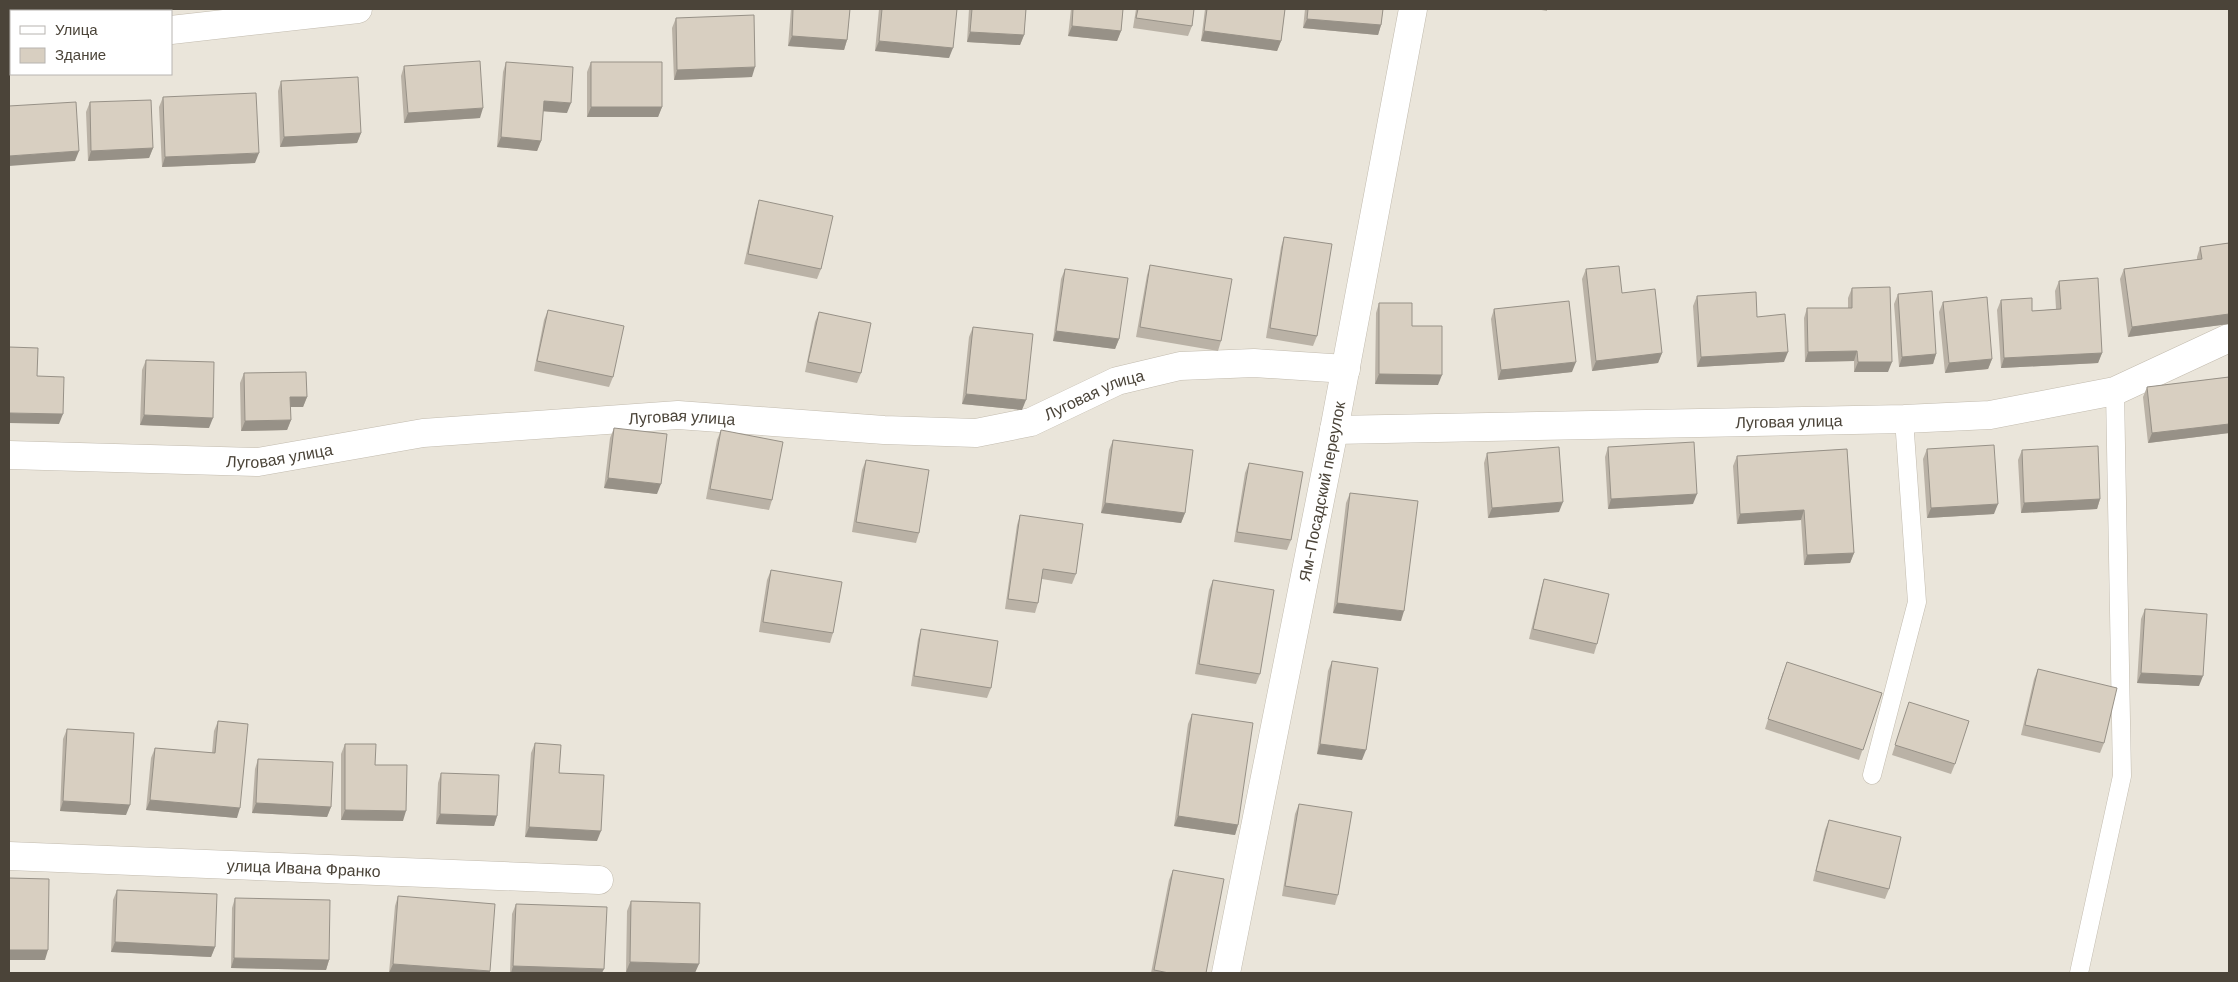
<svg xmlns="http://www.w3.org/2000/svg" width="2238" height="982" font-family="'DM Sans',sans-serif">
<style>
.residential{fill:#eae5da;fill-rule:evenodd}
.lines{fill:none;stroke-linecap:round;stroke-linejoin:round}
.lane-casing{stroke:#c2bbae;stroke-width:19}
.street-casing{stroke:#c2bbae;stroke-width:29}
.lane{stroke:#fff;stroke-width:18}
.street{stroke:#fff;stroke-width:28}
.wall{fill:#bab2a6}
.shaded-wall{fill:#979187}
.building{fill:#d8cfc1;stroke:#979187}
.labels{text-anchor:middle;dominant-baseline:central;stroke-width:4;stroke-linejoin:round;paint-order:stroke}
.street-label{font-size:16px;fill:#4b4439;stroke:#fff}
</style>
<rect width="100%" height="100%" fill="#f6f3ec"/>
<path class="residential" d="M9,9H2229V973H9ZM11,11H171V74H11Z"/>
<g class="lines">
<g class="lane-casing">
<path id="lane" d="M1872,775L1917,602L1904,419
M2079,973L2122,776L2115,391"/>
</g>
<g class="street-casing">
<g id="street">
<path d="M171,30L358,9"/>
<path d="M9,49L11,48"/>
<path id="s1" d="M1334,430L1904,419L1990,415L2115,391L2229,338"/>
<path id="s2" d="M9,455L258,462L423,433L678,415L884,430L976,433L1031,422L1117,381L1180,366L1254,363L1346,369"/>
<path id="s3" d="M9,856L599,880"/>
<path id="s4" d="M1226,973L1334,430L1413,9"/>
</g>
</g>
<use href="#lane" class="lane"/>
<use href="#street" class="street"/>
</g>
<path class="wall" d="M791,9H850L847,40L844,50L788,46Z
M879,9H957L949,58L875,51Z
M969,9H1026L1024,35L1020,45L967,42Z
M1071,9H1123L1121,31L1117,41L1068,36Z
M1136,9H1194L1192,26L1188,36L1133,28Z
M1205,9H1285L1281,41L1277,51L1201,41Z
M1305,9H1383L1381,25L1378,35L1303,28Z
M1536,9H1547V11Z
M676,18L752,77L674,80L672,28Z
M506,62L567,113L543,111L541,141L537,151L497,147L503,72Z
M591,62L662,107L658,117H587V72Z
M404,66L480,118L404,123L401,76Z
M281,81L361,133L357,143L280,147L278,91Z
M163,97L255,163L162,167L159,107Z
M90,102L153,148L149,158L88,161L86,112Z
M759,200L821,269L817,279L744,264L756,210Z
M1284,237L1317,336L1313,346L1266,338L1281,247Z
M2229,243V324L2128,337L2120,279L2124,269L2197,260V257L2200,247Z
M1150,265L1221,341L1218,351L1136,337L1147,275Z
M1065,269L1119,339L1115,349L1053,341L1061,279Z
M1586,269L1622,293L1662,353L1658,363L1592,371L1582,279Z
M2059,281L2102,353L2098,363L2001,368L1997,310L2001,300L2032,311L2056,309L2055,291Z
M1852,288L1888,372H1854V361L1805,362L1804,318L1807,308H1848V298Z
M1898,294L1936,354L1933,364L1899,367L1894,304Z
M1697,296L1757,317L1784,362L1697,367L1693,306Z
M1943,302L1992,359L1988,369L1945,373L1939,312Z
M1379,303L1438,385L1375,384L1376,313Z
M1494,309L1572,372L1498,380L1491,319Z
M548,310L613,377L609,387L534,371L544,320Z
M819,312L861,373L857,383L805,372L815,322Z
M973,327L1022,410L962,404L969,337Z
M146,360L209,428L140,425L142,370Z
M244,373L307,397L303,407H290L291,420L287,430L241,431L240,383Z
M2229,377V433L2148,443L2143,397L2147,387Z
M614,428L657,494L604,488L610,438Z
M721,430L772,500L769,510L706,499L717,440Z
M1113,440L1185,513L1181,523L1101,513L1109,450Z
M1608,447L1693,504L1608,509L1605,457Z
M1847,449L1854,553L1850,563L1804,565L1801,520L1737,524L1733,466L1737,456Z
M1927,449L1994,514L1927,518L1923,459Z
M2022,450L2100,499L2097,509L2021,513L2018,460Z
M1487,453L1559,512L1488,518L1484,463Z
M866,460L919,533L916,543L852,532L862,470Z
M1249,463L1291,540L1287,550L1234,542L1245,473Z
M1350,493L1401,621L1333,613L1346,503Z
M1020,515L1076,574L1072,584L1042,579L1038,603L1035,613L1005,609L1017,525Z
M771,570L833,633L830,643L759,632L767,580Z
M1544,579L1597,644L1594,654L1529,639L1541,589Z
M1213,580L1260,674L1256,684L1195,674L1209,590Z
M2145,609L2199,686L2137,683L2141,619Z
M921,629L991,688L987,698L911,686L918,639Z
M1332,661L1362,760L1317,754L1328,671Z
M2038,669L2104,743L2100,753L2021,735L2034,679Z
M1783,672L1882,693L1859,760L1765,729Z
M1906,712L1955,764L1951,774L1892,755Z
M1192,714L1238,825L1235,835L1174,826L1188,724Z
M218,721L237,818L146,810L151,758L155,748L212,753L214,731Z
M67,729L126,815L60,811L63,739Z
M535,743L559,773L597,841L525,837L531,753Z
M345,744L403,821L341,820V754Z
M258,759L331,807L327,817L252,813L255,769Z
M441,773L497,816L494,826L436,824L438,783Z
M1299,804L1338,895L1335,905L1282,896L1295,814Z
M1829,820L1889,889L1885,899L1813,881L1825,830Z
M1173,870L1206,973H1151L1169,880Z
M117,890L215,947L211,957L111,952L113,900Z
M398,896L490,971L489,973H389L395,906Z
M235,898L329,960L326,970L231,968L232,908Z
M631,901L700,903L626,972L627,911Z
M516,904L602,973H510L512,914Z"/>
<path class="shaded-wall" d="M1307,19L1381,25L1378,35L1303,28Z
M1072,26L1121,31L1117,41L1068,36Z
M1204,31L1281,41L1277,51L1201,41Z
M970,32L1024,35L1020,45L967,42Z
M792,36L847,40L844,50L788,46Z
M879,41L953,48L949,58L875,51Z
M755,67L752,77L674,80L677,70Z
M544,101L571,103L567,113L540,111Z
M591,107H662L658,117H587Z
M483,108L480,118L404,123L408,113Z
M361,133L357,143L280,147L284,137Z
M501,137L541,141L537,151L497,147Z
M153,148L149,158L88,161L91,151Z
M79,151L75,161L9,166V156Z
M259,153L255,163L162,167L165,157Z
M2229,314V324L2128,337L2132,327Z
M1056,331L1119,339L1115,349L1053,341Z
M1857,351L1854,361L1805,362L1808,352Z
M1788,352L1784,362L1697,367L1701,357Z
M1662,353L1658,363L1592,371L1596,361Z
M2102,353L2098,363L2001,368L2004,358Z
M1936,354L1933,364L1899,367L1902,357Z
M1992,359L1988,369L1945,373L1949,363Z
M1576,362L1572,372L1498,380L1501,370Z
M1858,362H1892L1888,372H1854Z
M1379,374L1442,375L1438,385L1375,384Z
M966,394L1026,400L1022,410L962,404Z
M290,397H307L303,407H286Z
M9,413L63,414L59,424L9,423Z
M144,415L213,418L209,428L140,425Z
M291,420L287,430L241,431L245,421Z
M2229,424V433L2148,443L2152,433Z
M608,478L661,484L657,494L604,488Z
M1697,494L1693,504L1608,509L1611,499Z
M2100,499L2097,509L2021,513L2024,503Z
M1563,502L1559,512L1488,518L1492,508Z
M1105,503L1185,513L1181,523L1101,513Z
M1998,504L1994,514L1927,518L1931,508Z
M1804,510L1801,520L1737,524L1740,514Z
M1854,553L1850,563L1804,565L1807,555Z
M1337,603L1404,611L1401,621L1333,613Z
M2141,673L2203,676L2199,686L2137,683Z
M1320,744L1366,750L1362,760L1317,754Z
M150,800L240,808L237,818L146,810Z
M63,801L130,805L126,815L60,811Z
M256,803L331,807L327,817L252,813Z
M345,810L406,811L403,821L341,820Z
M440,814L497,816L494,826L436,824Z
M1178,816L1238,825L1235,835L1174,826Z
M529,827L601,831L597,841L525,837Z
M115,942L215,947L211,957L111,952Z
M9,950H48L45,960H9Z
M234,958L329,960L326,970L231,968Z
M630,962L699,964L695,973L626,972Z
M393,964L490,971L489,973H389Z
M513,966L604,969L602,973H511Z"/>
<path class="building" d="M793,9H850L847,40L792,36Z
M882,9H957L953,48L879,41Z
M972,9H1026L1024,35L970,32Z
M1073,9H1123L1121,31L1072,26Z
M1138,9H1194L1192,26L1136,18Z
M1207,9H1285L1281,41L1204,31Z
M1308,9H1383L1381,25L1307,19Z
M754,15L755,67L677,70L676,18Z
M480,61L483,108L408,113L404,66Z
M506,62L573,67L571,103L544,101L541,141L501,137Z
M591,62H662V107H591Z
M358,77L361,133L284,137L281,81Z
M256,93L259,153L165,157L163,97Z
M151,100L153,148L91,151L90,102Z
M76,102L79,151L9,156V106Z
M759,200L833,216L821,269L748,254Z
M1284,237L1332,244L1317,336L1270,328Z
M2229,243V314L2132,327L2124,269L2202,259L2200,247Z
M1150,265L1232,279L1221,341L1140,327Z
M1619,266L1622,293L1655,289L1662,353L1596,361L1586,269Z
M1065,269L1128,278L1119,339L1056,331Z
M2098,278L2102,353L2004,358L2001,300L2032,298V311L2061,309L2059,281Z
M1890,287L1892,362H1858L1857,351L1808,352L1807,308H1852V288Z
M1932,291L1936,354L1902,357L1898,294Z
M1756,292L1757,317L1785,314L1788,352L1701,357L1697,296Z
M1987,297L1992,359L1949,363L1943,302Z
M1569,301L1576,362L1501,370L1494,309Z
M1379,303H1412V326H1442V375L1379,374Z
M548,310L624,326L613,377L537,361Z
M819,312L871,323L861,373L808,362Z
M973,327L1033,334L1026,400L966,394Z
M9,347L38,348L37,376L64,377L63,414L9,413Z
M146,360L214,362L213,418L144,415Z
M306,372L307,397H290L291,420L245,421L244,373Z
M2229,377V424L2152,433L2147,387Z
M614,428L667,434L661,484L608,478Z
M721,430L783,442L772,500L710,489Z
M1113,440L1193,450L1185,513L1105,503Z
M1694,442L1697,494L1611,499L1608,447Z
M1994,445L1998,504L1931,508L1927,449Z
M2098,446L2100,499L2024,503L2022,450Z
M1559,447L1563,502L1492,508L1487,453Z
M1847,449L1854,553L1807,555L1804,510L1740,514L1737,456Z
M866,460L929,470L919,533L856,522Z
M1249,463L1303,472L1291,540L1237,532Z
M1350,493L1418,501L1404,611L1337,603Z
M1020,515L1083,524L1076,574L1043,569L1038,603L1008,599Z
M771,570L842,582L833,633L763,622Z
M1544,579L1609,594L1597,644L1533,629Z
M1213,580L1274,590L1260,674L1199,664Z
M2145,609L2207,614L2203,676L2141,673Z
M921,629L998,641L991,688L914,676Z
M1332,661L1378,668L1366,750L1320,744Z
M1787,662L1882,693L1863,750L1768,719Z
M2038,669L2117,688L2104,743L2025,725Z
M1909,702L1969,721L1955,764L1895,745Z
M1192,714L1253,723L1238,825L1178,816Z
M218,721L248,724L240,808L150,800L155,748L215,753Z
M67,729L134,733L130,805L63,801Z
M535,743L561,745L559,773L604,775L601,831L529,827Z
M345,744H376L375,765H407L406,811L345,810Z
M258,759L333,762L331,807L256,803Z
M441,773L499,775L497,816L440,814Z
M1299,804L1352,812L1338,895L1285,886Z
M1829,820L1901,837L1889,889L1816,871Z
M1173,870L1224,879L1206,973H1169L1154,970Z
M9,878L49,879L48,950H9Z
M117,890L217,894L215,947L115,942Z
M398,896L495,904L490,971L393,964Z
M235,898L330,900L329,960L234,958Z
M631,901L700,903L699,964L630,962Z
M516,904L607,907L604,969L513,966Z"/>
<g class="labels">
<g class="street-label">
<text stroke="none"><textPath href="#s2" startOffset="1096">Луговая улица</textPath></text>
<text stroke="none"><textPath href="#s2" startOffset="676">Луговая улица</textPath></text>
<text stroke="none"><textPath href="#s1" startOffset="455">Луговая улица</textPath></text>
<text stroke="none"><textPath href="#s2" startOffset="271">Луговая улица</textPath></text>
<text stroke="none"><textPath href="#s4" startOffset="491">Ям-Посадский переулок</textPath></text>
<text stroke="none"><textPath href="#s3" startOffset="295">улица Ивана Франко</textPath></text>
</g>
</g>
<rect width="2238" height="982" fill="none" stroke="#4b4439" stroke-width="20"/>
<rect x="10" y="10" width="162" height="65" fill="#ffffff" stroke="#b7b4b0"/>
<rect x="20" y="26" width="25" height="8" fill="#ffffff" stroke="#b7b4b0"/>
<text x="55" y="35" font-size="15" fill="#4b4439">Улица</text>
<rect x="20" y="48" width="25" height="15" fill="#d8cfc1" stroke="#b7b4b0"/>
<text x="55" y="60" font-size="15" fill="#4b4439">Здание</text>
</svg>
